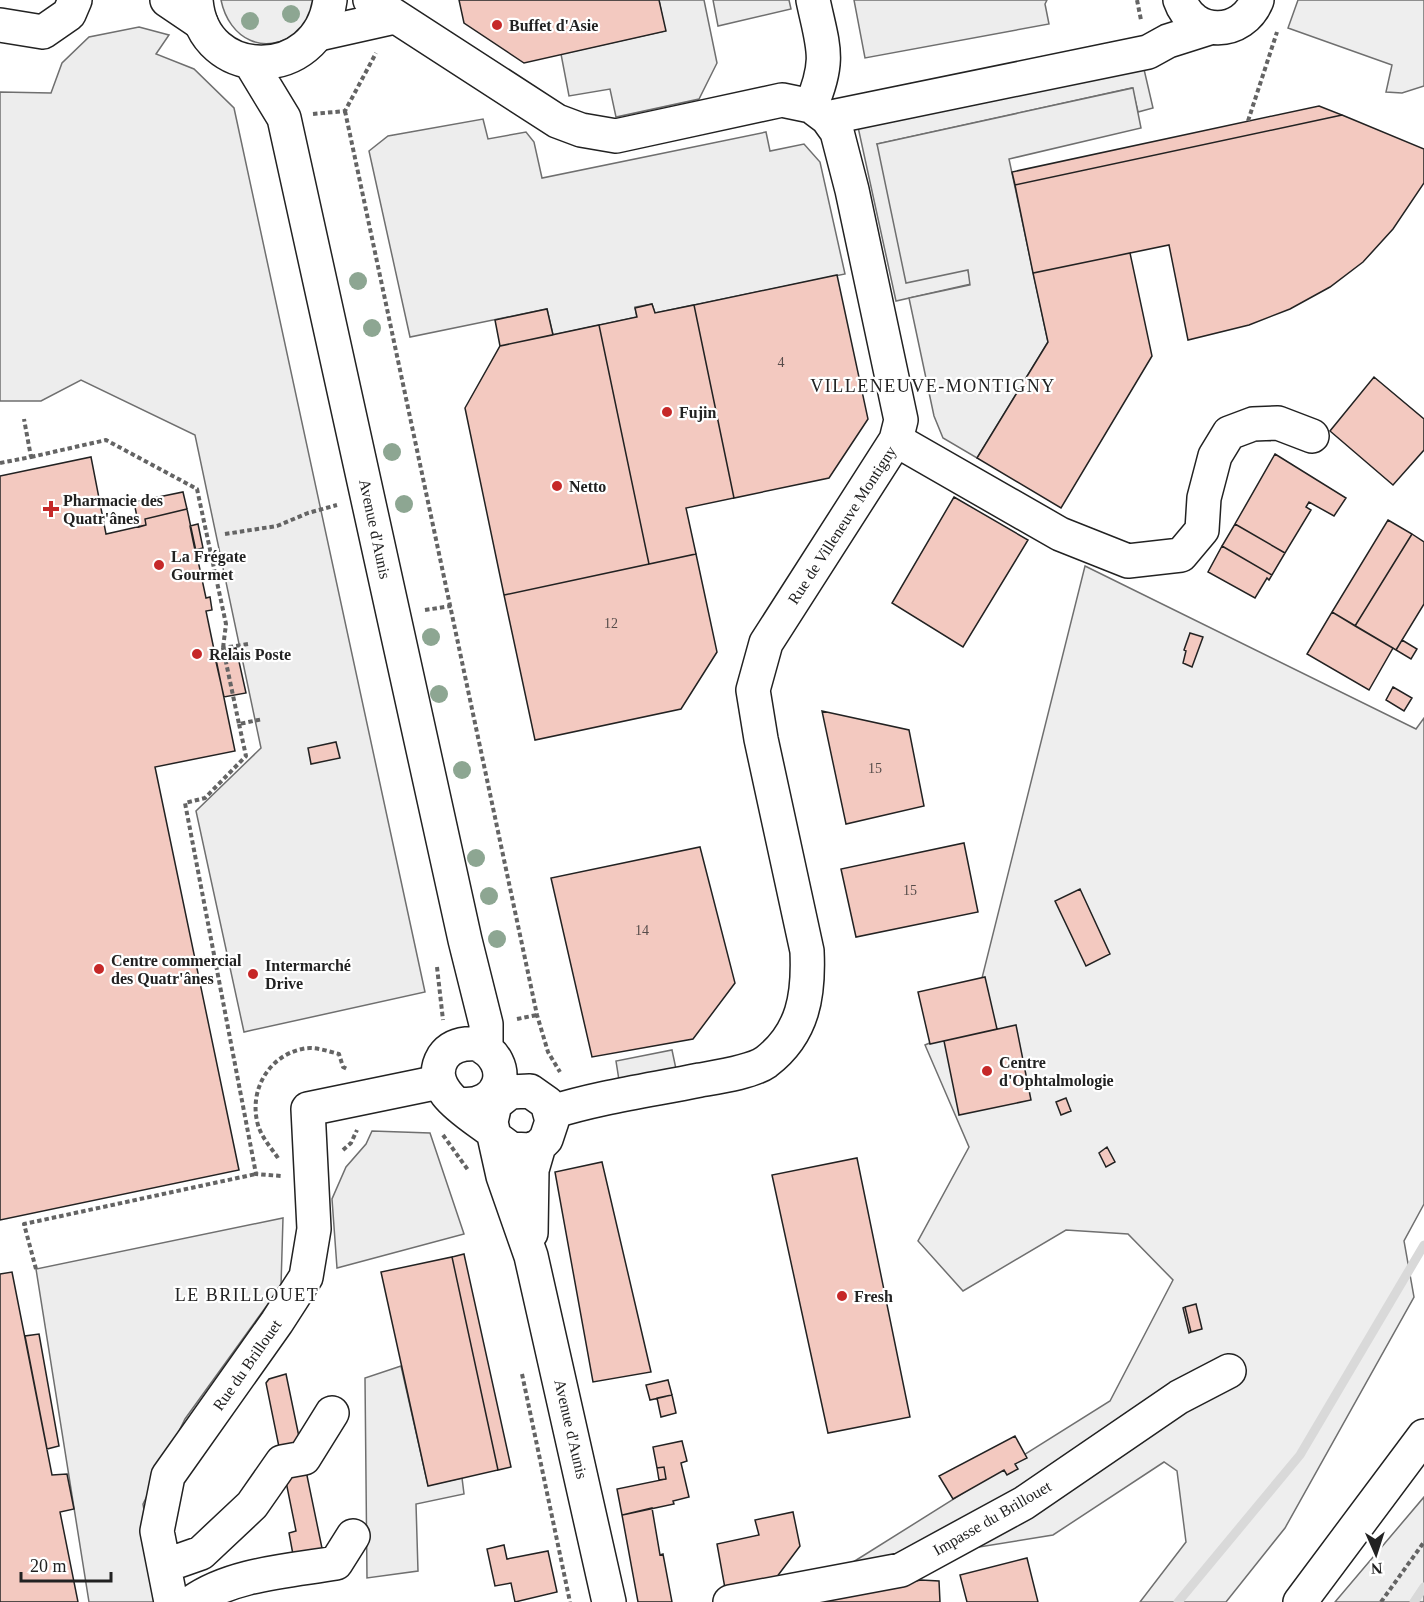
<svg xmlns="http://www.w3.org/2000/svg" width="1424" height="1602" font-family="'Times New Roman',serif">
<style>
.green{fill:#eee;stroke:#6f6f6f;stroke-width:1.5}
.parking{fill:#ededed;stroke:#6f6f6f;stroke-width:1.5}
.lines{fill:none;stroke-linecap:round;stroke-linejoin:round}
.stream{stroke:#d9d9d9;stroke-width:9}
.building{fill:#f3c9c0;stroke:#222;stroke-width:1.5}
.minor-casing{stroke:#222;stroke-width:36}
.major-casing{stroke:#222;stroke-width:36}
.path{stroke:#646464;stroke-width:4;stroke-dasharray:4.5 3;stroke-linecap:butt}
.minor{stroke:#fff;stroke-width:33}
.major{stroke:#fff;stroke-width:33}
.tree{fill:#8da692}
.poi-dot{fill:#c62828;stroke:#fff;stroke-width:2}
.labels{text-anchor:middle;dominant-baseline:central;stroke-width:4.5;stroke-linejoin:round;paint-order:stroke}
.number-label{font-size:14px;fill:#564c4a}
.poi-label{font-size:16px;font-weight:bold;fill:#222;stroke:#fff;text-anchor:start}
.street-label{font-size:16px;fill:#222;stroke:#fff}
.neighbourhood-label{font-size:18px;letter-spacing:1.5px;fill:#222;stroke:#fff}
</style>
<rect width="100%" height="100%" fill="#fff"/>
<path class="green" d="M221,0H317C315,7 314,17 310,23C307,26 302,29 299,31C265,58 229,39 221,0Z
M1298,0H1424V86L1402,93L1386,92L1392,65L1288,28Z
M1143,65L1153,108L1138,112L1132,88L877,144L968,270L971,284L896,301L858,127Z
M1085,566L1416,729L1424,718V1204L1404,1241L1414,1297L1285,1528L1226,1602H1140L1186,1542L1177,1471L1164,1462L1053,1535L842,1569L1110,1401L1173,1280L1128,1234L1066,1230L963,1291L918,1241L969,1147L925,1045L970,1026Z
M1424,1497V1602H1335Z"/>
<path class="parking" d="M659,0H704L717,63L699,99L616,117L610,89L569,96L561,54L665,31Z
M713,0H789L791,9L718,26Z
M854,0H1047L1045,4L1049,24L865,58Z
M139,27L169,35L156,54L194,69L234,108L425,992L244,1032L196,811L261,748L195,435L81,380L41,401H0V92L51,93L62,63L89,37Z
M1133,88L1141,128L1009,159L1048,342L977,458L943,438L934,416L909,298L970,285L968,270L906,283L877,144Z
M483,119L488,139L526,132L534,142L542,178L766,132L770,151L804,144L820,162L845,274L655,313L652,304L635,307L637,317L553,335L547,309L410,337L369,151L388,136Z
M672,1050L676,1069L619,1080L616,1061Z
M372,1131L430,1133L464,1234L337,1268L332,1199L346,1167L366,1144Z
M283,1218L281,1286L185,1419L143,1504L160,1602H89L36,1269Z
M401,1366L428,1485L462,1478L464,1494L416,1504L418,1571L367,1578L365,1378Z"/>
<g class="lines">
<path class="stream" d="M1178,1602L1300,1455L1424,1245
M1414,1602L1424,1587"/>
</g>
<path class="building" d="M459,0H659L666,31L524,63L464,23Z
M1319,106L1342,115L1015,185L1012,172Z
M1342,115L1424,149V183L1393,229L1363,262L1330,287L1290,309L1249,325L1188,340L1169,245L1033,273L1015,185Z
M1130,253L1152,356L1061,508L977,458L1048,342L1033,273Z
M837,275L868,419L829,478L734,498L694,305Z
M652,304L655,313L694,305L734,498L686,508L696,554L649,564L599,325L637,317L635,308Z
M547,309L553,335L500,346L495,320Z
M599,325L649,564L504,595L465,408L500,346Z
M1374,377L1424,419V450L1393,485L1330,431Z
M1275,454L1346,498L1334,516L1309,502L1306,507L1311,510L1285,553L1235,524Z
M91,457L106,534L146,525L145,519L187,509L206,598L210,597L212,610L206,611L235,751L155,767L239,1170L0,1220V476Z
M183,492L187,509L145,519L146,525L139,527L134,502Z
M954,497L1028,540L963,647L892,603Z
M1388,520L1412,534L1355,626L1332,612Z
M198,524L203,548L195,550L190,526Z
M1235,524L1285,553L1272,575L1222,546Z
M1412,534L1424,542V604L1396,650L1355,626Z
M1222,546L1272,575L1269,580L1267,578L1255,598L1208,572Z
M696,554L717,652L681,709L535,740L504,595Z
M1332,612L1393,648L1369,690L1307,654Z
M1190,633L1203,637L1192,667L1183,663L1186,651L1184,650Z
M1402,640L1417,649L1411,659L1396,650Z
M236,648L246,693L224,697L214,653Z
M1393,687L1412,698L1404,711L1386,700Z
M822,711L909,730L924,806L846,824Z
M336,742L340,758L311,764L308,748Z
M964,843L978,912L856,937L841,869Z
M700,847L735,983L693,1039L592,1057L551,878Z
M1080,889L1110,954L1086,966L1055,901Z
M985,977L997,1029L930,1044L918,992Z
M1016,1025L1031,1100L959,1115L944,1041Z
M1066,1098L1071,1111L1061,1115L1056,1102Z
M1107,1147L1115,1162L1106,1167L1099,1153Z
M857,1158L910,1417L828,1433L772,1175Z
M602,1162L651,1372L593,1382L555,1172Z
M464,1254L511,1467L498,1470L452,1257Z
M452,1257L498,1470L428,1486L381,1272Z
M12,1272L52,1475L67,1474L74,1509L60,1512L78,1602H0V1274Z
M1196,1304L1202,1329L1191,1332L1185,1307Z
M1185,1307L1191,1332L1189,1333L1183,1308Z
M39,1334L59,1446L47,1449L25,1336Z
M286,1374L323,1553L294,1560L289,1533L296,1531L266,1383L269,1379Z
M668,1380L672,1395L650,1400L646,1385Z
M672,1395L676,1413L661,1417L657,1398Z
M1015,1436L1027,1458L1015,1464L1018,1469L1007,1475L1004,1470L953,1499L939,1476Z
M682,1441L687,1461L681,1463L689,1497L673,1501L674,1504L622,1515L617,1489L666,1479L664,1467L657,1468L653,1447Z
M664,1467L666,1479L659,1480L657,1468Z
M652,1508L660,1555L663,1554L672,1602H638L622,1515Z
M793,1512L800,1546L770,1586L726,1594L717,1544L759,1535L755,1520Z
M504,1545L507,1559L548,1551L557,1592L515,1602L511,1583L495,1586L487,1549Z
M1027,1558L1038,1602H967L960,1575Z
M921,1580L939,1581L940,1602H806Z"/>
<g class="lines">
<g class="minor-casing">
<path id="minor" d="M167,0L201,23
M370,0L557,121L581,130L616,136L782,100L811,106L827,118L837,132L852,190L901,420L896,440L766,643L753,690L761,739L807,951C809,994 804,1033 766,1062C752,1072 717,1077 700,1080C651,1090 600,1097 552,1112
M1180,0C1193,38 1243,36 1257,0
M0,25L43,32L69,14L75,0
M319,34L395,17
M811,106C831,59 823,47 813,0
M827,118L1148,52L1168,41L1209,28
M896,440L1060,534L1128,561L1181,555L1202,530L1204,498L1215,456L1229,433L1253,424L1278,423L1312,436
M164,1566L201,1553L252,1505L282,1462L304,1458L332,1413
M171,1602L157,1531L168,1476L277,1322L306,1277L314,1229L308,1109L439,1082
M192,1602C232,1574 288,1571 336,1563L353,1536
M730,1602L901,1570L1024,1503L1179,1397L1229,1371"/>
</g>
<g class="major-casing">
<path id="major" d="M196,0C202,83 319,83 330,0
M250,62L284,118L465,940L486,1024V1048
M459,1104C502,1110 516,1062 477,1044C464,1043 451,1045 443,1057C423,1090 472,1115 493,1132
M496,1138L511,1149L530,1150L539,1146L546,1139L552,1121L547,1103L530,1091L510,1092L495,1104L491,1122L503,1176L531,1256L609,1602
M531,1233L532,1170L539,1146
M1300,1602L1424,1436"/>
</g>
<path class="path" d="M1137,0L1141,20
M345,111L537,1015L548,1052L560,1072
M313,114L345,111L376,53
M1248,121L1277,32
M31,457L106,440L197,489L226,624L223,648
M0,463L31,457L24,419
M225,534L277,526L308,513L337,505
M425,610L451,606
M248,644L223,648L239,724L263,719
M239,724L246,756L205,798L185,803L256,1174L281,1176
M437,967L443,1020
M517,1019L537,1015
M443,1135L468,1170
M343,1150L351,1143L357,1130
M278,1158C270,1146 260,1136 257,1121C250,1089 269,1056 302,1049C314,1046 327,1051 339,1054L343,1067L347,1069
M36,1269L24,1224L256,1174
M522,1374L570,1602
M1381,1602L1424,1542"/>
<use href="#minor" class="minor"/>
<use href="#major" class="major"/>
</g>
<g class="tree">
<circle cx="291" cy="14" r="9"/>
<circle cx="250" cy="21" r="9"/>
<circle cx="358" cy="281" r="9"/>
<circle cx="372" cy="328" r="9"/>
<circle cx="392" cy="452" r="9"/>
<circle cx="404" cy="504" r="9"/>
<circle cx="431" cy="637" r="9"/>
<circle cx="439" cy="694" r="9"/>
<circle cx="462" cy="770" r="9"/>
<circle cx="476" cy="858" r="9"/>
<circle cx="489" cy="896" r="9"/>
<circle cx="497" cy="939" r="9"/>
</g>
<g class="poi-dot">
<circle cx="497" cy="25" r="6"/>
<circle cx="667" cy="412" r="6"/>
<circle cx="557" cy="486" r="6"/>
<path d="M48 500h6v6h6v6h-6v6h-6v-6h-6v-6h6z"/>
<circle cx="159" cy="565" r="6"/>
<circle cx="197" cy="654" r="6"/>
<circle cx="99" cy="969" r="6"/>
<circle cx="253" cy="974" r="6"/>
<circle cx="987" cy="1071" r="6"/>
<circle cx="842" cy="1296" r="6"/>
</g>
<g class="labels">
<g class="number-label">
<text x="781" y="362">4</text>
<text x="611" y="623">12</text>
<text x="875" y="768">15</text>
<text x="910" y="890">15</text>
<text x="642" y="930">14</text>
</g>
<g class="poi-label">
<text x="509" y="25">Buffet d'Asie</text>
<text x="679" y="412">Fujin</text>
<text x="569" y="486">Netto</text>
<text x="63" y="500">Pharmacie des<tspan x="63" dy="18">Quatr'ânes</tspan></text>
<text x="171" y="556">La Frégate<tspan x="171" dy="18">Gourmet</tspan></text>
<text x="209" y="654">Relais Poste</text>
<text x="111" y="960">Centre commercial<tspan x="111" dy="18">des Quatr'ânes</tspan></text>
<text x="265" y="965">Intermarché<tspan x="265" dy="18">Drive</tspan></text>
<text x="999" y="1062">Centre<tspan x="999" dy="18">d'Ophtalmologie</tspan></text>
<text x="854" y="1296">Fresh</text>
</g>
<g class="street-label">
<text transform="translate(842 525) rotate(-57)">Rue de Villeneuve Montigny</text>
<text transform="translate(375 529) rotate(78)">Avenue d'Aunis</text>
<text transform="translate(247 1365) rotate(-55)">Rue du Brillouet</text>
<text transform="translate(571 1429) rotate(77)">Avenue d'Aunis</text>
<text transform="translate(992 1518) rotate(-30)">Impasse du Brillouet</text>
</g>
<g class="neighbourhood-label">
<text x="933" y="386">VILLENEUVE-MONTIGNY</text>
<text x="247" y="1295">LE BRILLOUET</text>
</g>
</g>
<g transform="translate(1376 1554) rotate(177)" stroke="#ffffff" stroke-width="4.5" paint-order="stroke">
<path d="M0-4.5L10 22L0 15L-10 22Z" fill="#222222"/>
<text y="-9" font-size="16" font-weight="bold" text-anchor="middle" fill="#222222">N</text>
</g>
<path d="M21 1572v9h90v-9" fill="none" stroke="#222222" stroke-width="3"/>
<text x="30" y="1572" font-size="18" fill="#222222" stroke="#ffffff" stroke-width="4.5" paint-order="stroke">20 m</text>
</svg>
